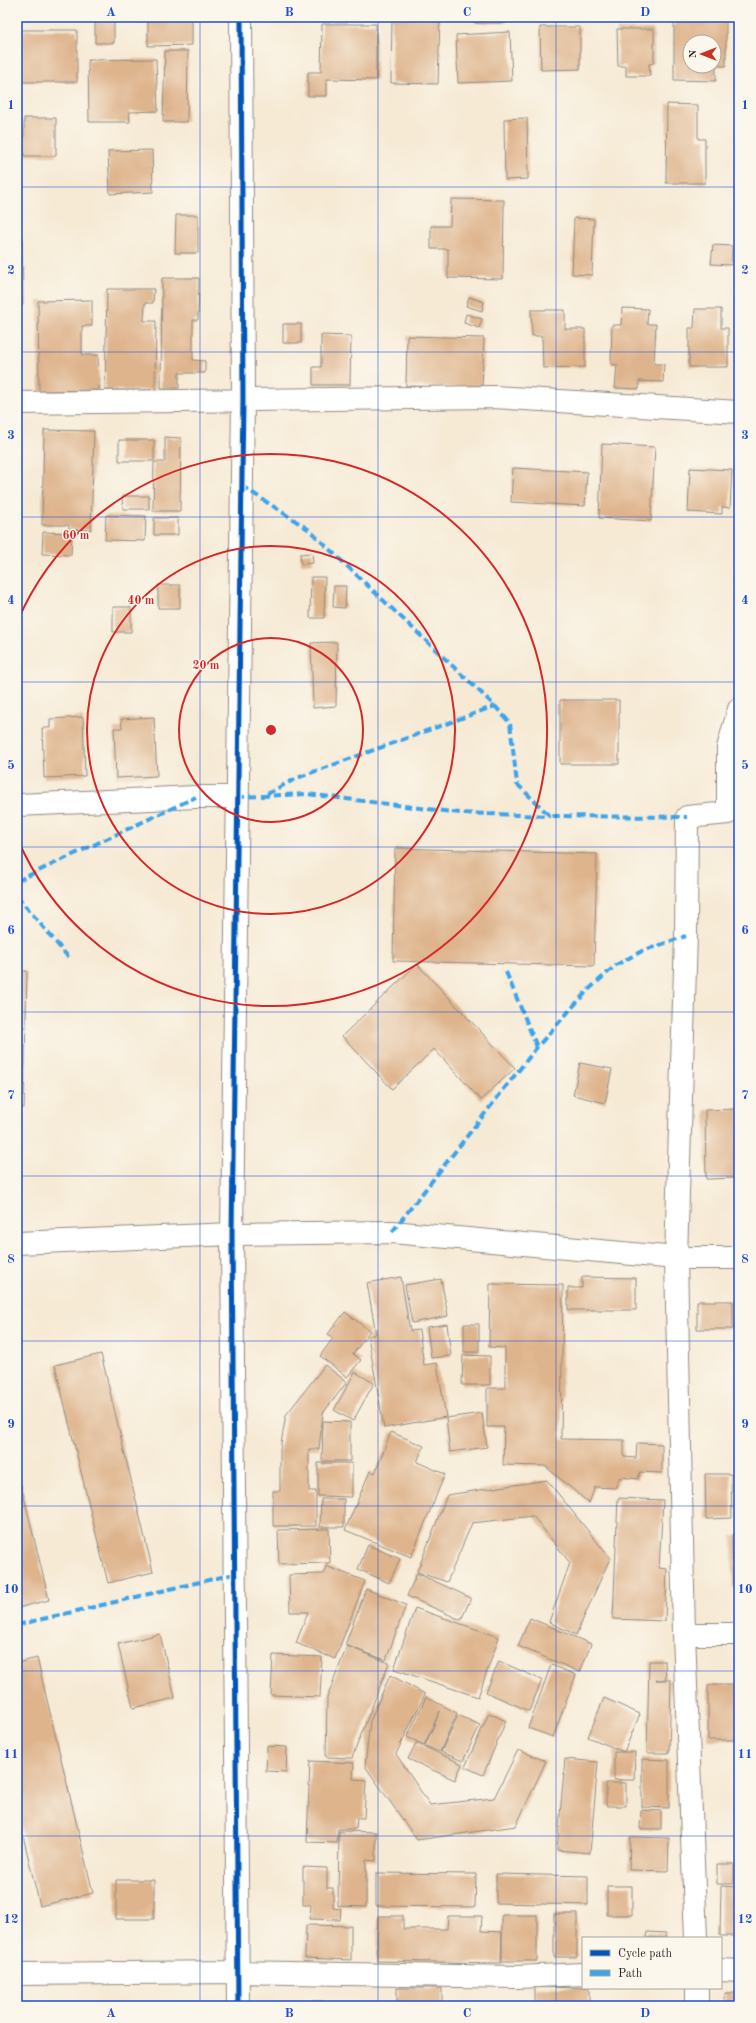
<svg xmlns="http://www.w3.org/2000/svg" width="756" height="2023" font-family="'Old Standard TT',serif">
<style>
.building{fill:#deb48c;fill-rule:evenodd}
.lines{fill:none;stroke-linecap:round;stroke-linejoin:round}
.minor-casing{stroke:#908a80;stroke-width:24}
.minor{stroke:#fff;stroke-width:22}
.quiet{stroke:#3ea3eb;stroke-width:4;stroke-dasharray:8 4;stroke-linecap:butt}
.cycleway-casing{stroke:#fbf7ec;stroke-width:8}
.cycleway{stroke:#0057b8;stroke-width:5}
.grid{fill:none;stroke:#1d4ed8;stroke-width:1;stroke-opacity:0.55}
.ring{fill:none;stroke:#d62828;stroke-width:2}
.centre{fill:#d62828;stroke:#fbf7ec;stroke-width:2}
.ring-label{font-size:12px;text-anchor:middle;font-weight:bold;fill:#d62828;stroke:#fbf7ec;stroke-width:3;stroke-linejoin:round;paint-order:stroke}
.neatline{fill:none;stroke:#1d4ed8;stroke-width:1.5}
.grid-label{font-size:13px;text-anchor:middle;font-weight:bold;fill:#1d4ed8}
</style>
<rect width="100%" height="100%" fill="#fbf7ec"/>
<filter id="ink" filterUnits="userSpaceOnUse"><feTurbulence type="fractalNoise" baseFrequency=".025" numOctaves="2"/><feDisplacementMap in="SourceGraphic" scale="8" xChannelSelector="R" yChannelSelector="G"/><feConvolveMatrix kernelMatrix="1 2 1 2 8 2 1 2 1" color-interpolation-filters="sRGB"/></filter>
<filter id="wash" filterUnits="userSpaceOnUse"><feTurbulence type="fractalNoise" baseFrequency=".012" numOctaves="4" result="noise"/><feDisplacementMap in="SourceGraphic" scale="16" xChannelSelector="R" yChannelSelector="G"/><feGaussianBlur stdDeviation="0.9" result="paint"/><feColorMatrix in="noise" values="0 0 0 0 0 0 0 0 0 0 0 0 0 0 0 0 0 1.4 0 .05"/><feComposite in="paint" operator="in"/></filter>
<g filter="url(#wash)">
<rect width="100%" height="100%" fill="#f6ead5"/>
<g id="blocks">
<path class="building" d="M148,17H192V45L148,46Z
M392,17H440L438,84L391,83Z
M475,17H507L506,23H475Z
M686,17H726V66H716V81L674,80V20H686ZM690,42H714V66H690Z
M95,21H114V43H95Z
M322,24H376V80L327,79V96H308V72H321Z
M540,27H580V69L541,70Z
M617,29H654V63L649,64L650,76H626V66H618Z
M17,30H77V82H17Z
M510,32L512,81L458,83L456,35Z
M165,51H188L187,122H163Z
M156,59L158,111L129,112L130,122H89L88,60Z
M667,104L698,105V139H705V183H666Z
M24,118H56V156H24Z
M527,118L528,179L505,180L504,119Z
M152,150L153,192L110,194L108,151Z
M451,199L504,200L503,279L448,278V249H431V226H450Z
M176,215H198V253H175Z
M574,218L594,219L592,275L572,274Z
M17,237H22L23,305H17Z
M713,245L732,246L731,265L711,264Z
M162,278H199L198,320H193V360L205,361V373H179V388H161Z
M107,289H154L153,303H145L144,321H156L155,390H105Z
M469,297L484,302L482,311L466,306Z
M92,300V326H82V355H98L99,390L39,391L38,301Z
M622,308L648,309L647,324H656L654,364H664L663,382L639,381V389L615,388L617,365L611,364L612,325H621Z
M695,309H721V328H728V367H689V328H694Z
M531,310H565V329H585V367L543,368L542,336H532Z
M466,314L482,319L479,328L464,323Z
M283,324H301V343H283Z
M321,335L351,336L350,385H313V367H321Z
M407,336L484,338L482,388L406,386Z
M44,430L94,431L91,530L68,529L69,525H42Z
M165,437L181,438L180,511H153L154,462H165Z
M119,440H154V461H119Z
M602,444L655,447L651,521L599,518Z
M513,468L587,472L585,506L511,502Z
M690,468L732,470L730,508L722,507V514L688,512Z
M122,496H149V509H123Z
M106,515L146,516L145,541L105,540Z
M154,518H178V535H154Z
M43,532L72,533L71,555L42,554Z
M312,553L313,563L301,564L300,554Z
M311,577H325L324,618H310Z
M158,585H180V608H158Z
M334,586H346L345,608L333,607Z
M113,607H131V632H113Z
M337,642L336,706L313,708L311,643Z
M560,700H619V764H560Z
M83,717L85,776L44,778L42,728H50V719Z
M154,717L157,776L116,778L114,728H122L121,719Z
M395,848L597,854L594,966L393,961Z
M417,964L515,1068L481,1100L434,1049L392,1089L342,1036Z
M17,971H27L24,1108L17,1107Z
M580,1063L612,1069L605,1103L573,1095Z
M739,1109V1178L706,1179L705,1110Z
M401,1277L410,1331L419,1330L424,1365L437,1363L446,1417L384,1428L368,1336L376,1334L367,1283Z
M582,1277L636,1278V1310H568V1288H582Z
M441,1279L448,1316L412,1323L405,1285Z
M490,1284L563,1285L561,1439L624,1440V1457L636,1458L637,1443L662,1444V1473L640,1472L638,1479L620,1477L615,1488L595,1487L589,1503L545,1466L503,1465L504,1427H487V1388H505V1348L489,1347Z
M697,1301H733V1329H697Z
M345,1312L370,1331L353,1354L361,1360L347,1377L320,1356L333,1338L328,1334Z
M447,1324L451,1356L431,1358L427,1327Z
M464,1324H479V1352H464Z
M736,1339L739,1340V1398H735Z
M101,1354L153,1572L108,1583L55,1365Z
M463,1355L490,1356V1385H462Z
M325,1365L347,1382L323,1413L319,1449H309V1491H316V1526H273V1491H280V1449L286,1415Z
M355,1372L374,1383L353,1421L334,1410Z
M482,1413L487,1447L450,1452L446,1418Z
M323,1421L350,1422V1461H322Z
M391,1432L424,1446L417,1462L445,1474L411,1557L345,1530L370,1471L375,1473Z
M318,1463H352V1497L318,1496Z
M17,1468L49,1600L17,1608Z
M705,1474H731L732,1518L706,1519Z
M547,1480L610,1558L576,1635L549,1622L570,1563L533,1516L472,1523L447,1582L417,1572L447,1495Z
M618,1498L663,1500L659,1568L667,1569L665,1621L613,1619Z
M321,1499H344V1527H320Z
M329,1529L330,1563L279,1564L278,1530Z
M732,1535H739V1587H733Z
M368,1545L400,1559L389,1583L358,1569Z
M326,1566L365,1581L335,1659L296,1643L308,1612H290L289,1575L323,1574Z
M417,1573L471,1598L461,1620L407,1596Z
M366,1589L406,1605L386,1660L345,1645Z
M415,1608L499,1637L478,1697L394,1669Z
M530,1618L591,1644L580,1672L518,1646Z
M160,1634L175,1698L133,1708L118,1644Z
M347,1646L389,1663L352,1758L326,1757L327,1698Z
M273,1655L322,1657L320,1697L271,1695Z
M37,1658L93,1893L40,1906L17,1811V1663Z
M499,1661L542,1680L529,1711L486,1692Z
M649,1661H665L666,1679L656,1680H671L669,1753H647Z
M551,1665L576,1675L553,1737L528,1728Z
M390,1675L425,1694L396,1754L430,1805L494,1798L518,1750L546,1761L516,1826L417,1840L365,1766L370,1721Z
M708,1685H739V1740H708Z
M426,1697L457,1713L440,1752L425,1746L440,1711L424,1745L407,1737Z
M604,1698L640,1714L624,1752L588,1737Z
M489,1713L506,1721L483,1775L465,1767Z
M458,1715L480,1725L463,1761L441,1752Z
M416,1743L462,1764L455,1780L408,1759Z
M267,1746L287,1747L286,1772L266,1771Z
M614,1752H635L634,1780H614Z
M565,1759L598,1762L590,1853L557,1850Z
M642,1759L669,1760V1808L642,1807Z
M310,1761L354,1763L353,1779L366,1780L364,1818H357L356,1829H338L337,1843L307,1842Z
M606,1783H626V1806H606Z
M641,1810L661,1811V1829H640Z
M339,1831L376,1832V1861L366,1860V1907L338,1906Z
M630,1837L669,1838L668,1871L629,1870Z
M717,1864H734V1884H717Z
M303,1867L327,1868V1888H333V1908L341,1909L340,1920L310,1919L311,1905H303Z
M376,1873L476,1874L475,1907L376,1906Z
M496,1874L588,1876V1905L496,1903Z
M116,1880H154V1919H116Z
M607,1886H632V1915H607Z
M721,1886L739,1887L738,1936H720Z
M554,1914H577V1957H554Z
M502,1915H537V1961H502Z
M378,1916H403V1929H447L448,1916H482L481,1931L502,1932L501,1963L377,1961Z
M306,1925L351,1926V1960L305,1958Z
M647,1932L666,1933V1938H646Z
M535,1987L589,1988V2006H535Z
M397,1988H442V2006H397Z
M725,1993H739V2006H725Z
M298,2001H323V2006H298Z"/>
</g>
</g>
<g filter="url(#ink)">
<use href="#blocks" fill-opacity="0" stroke="#908a80" stroke-width="1"/>
<g class="lines">
<g class="minor-casing">
<path id="minor" d="M17,403L493,397L739,412
M17,805L196,797H237
M17,1243L232,1234L392,1232L676,1258H739
M684,1634H739
M696,1938L684,1634L676,1258L686,936L687,817L728,813V748L739,709
M721,1970L739,1971
M17,1974L238,1972L517,1977L583,1974
M238,2006L232,1234L243,399L241,17
M697,2006V1988"/>
</g>
<use href="#minor" class="minor"/>
<path class="quiet" d="M242,486L308,529L495,706L510,723L517,784L550,816L687,817
M267,794L297,778L495,706
M237,797L307,794L460,813L550,816
M17,881L196,797
M17,896L69,958
M506,972L537,1047
M392,1232L537,1047L587,991L616,965L642,951L686,936
M17,1625L234,1574"/>
<g class="cycleway-casing">
<path id="cycleway" d="M238,2006L232,1234L243,399L241,17"/>
</g>
<use href="#cycleway" class="cycleway"/>
</g>
</g>
<path class="grid" d="M200,17V2006M378,17V2006M556,17V2006M17,187H739M17,352H739M17,517H739M17,682H739M17,847H739M17,1012H739M17,1176H739M17,1341H739M17,1506H739M17,1671H739M17,1836H739"/>
<g class="ring">
<circle cx="271" cy="730" r="92"/>
<circle cx="271" cy="730" r="184"/>
<path d="M18 620A276 276 0 1 1 18 840"/>
</g>
<circle cx="271" cy="730" r="6" class="centre"/>
<g class="ring-label">
<text x="76" y="539">60 m</text>
<text x="141" y="604">40 m</text>
<text x="206" y="669">20 m</text>
</g>
<rect width="756" height="2023" fill="none" stroke="#fbf7ec" stroke-width="44"/>
<rect x="582" y="1937" width="140" height="52" fill="#fbf7ec" stroke="#a8a59f"/>
<rect x="590" y="1950" width="20" height="6" fill="#0057b8" stroke="#a8a59f"/>
<text x="618" y="1957" font-size="12" fill="#2b2b2b">Cycle path</text>
<rect x="590" y="1970" width="20" height="6" fill="#3ea3eb" stroke="#a8a59f"/>
<text x="618" y="1977" font-size="12" fill="#2b2b2b">Path</text>
<g transform="translate(702 54) rotate(270)"><circle r="19" fill="#fbf7ec" stroke="#a8a59f"/>
<path d="M0-3L7 15L0 10L-7 15Z" fill="#c8321e"/>
<text y="-6" font-size="11" font-weight="bold" text-anchor="middle" fill="#2b2b2b">N</text>
</g>
<rect x="22" y="22" width="712" height="1979" class="neatline"/>
<g class="grid-label">
<text x="111" y="16">A</text>
<text x="289" y="16">B</text>
<text x="467" y="16">C</text>
<text x="645" y="16">D</text>
<text x="11" y="109">1</text>
<text x="745" y="109">1</text>
<text x="11" y="274">2</text>
<text x="745" y="274">2</text>
<text x="11" y="439">3</text>
<text x="745" y="439">3</text>
<text x="11" y="604">4</text>
<text x="745" y="604">4</text>
<text x="11" y="769">5</text>
<text x="745" y="769">5</text>
<text x="11" y="934">6</text>
<text x="745" y="934">6</text>
<text x="11" y="1099">7</text>
<text x="745" y="1099">7</text>
<text x="11" y="1263">8</text>
<text x="745" y="1263">8</text>
<text x="11" y="1428">9</text>
<text x="745" y="1428">9</text>
<text x="11" y="1593">10</text>
<text x="745" y="1593">10</text>
<text x="11" y="1758">11</text>
<text x="745" y="1758">11</text>
<text x="11" y="1923">12</text>
<text x="745" y="1923">12</text>
<text x="111" y="2017">A</text>
<text x="289" y="2017">B</text>
<text x="467" y="2017">C</text>
<text x="645" y="2017">D</text>
</g>
</svg>
